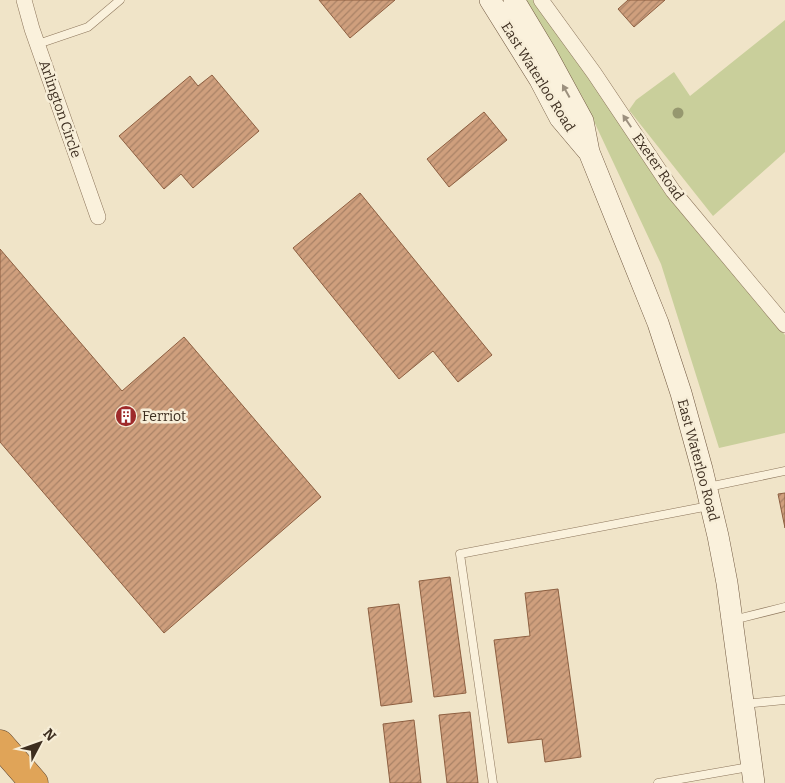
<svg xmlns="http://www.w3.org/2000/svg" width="785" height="783" font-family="Bitter,serif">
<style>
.grass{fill:#c9cf9b}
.building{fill:url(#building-hatch);stroke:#8d5f41}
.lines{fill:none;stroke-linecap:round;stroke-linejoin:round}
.service-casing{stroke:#8d765c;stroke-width:9}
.minor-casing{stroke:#8d765c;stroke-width:16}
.secondary-casing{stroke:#6f573f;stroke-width:22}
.motorway-casing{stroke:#5b4430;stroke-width:29}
.service{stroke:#faf1dc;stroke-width:8}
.minor{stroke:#faf1dc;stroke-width:15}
.secondary{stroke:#faf1dc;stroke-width:21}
.motorway{stroke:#e0a458;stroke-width:28}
.tree{fill:#96986f}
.oneway{fill:#9c907e}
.labels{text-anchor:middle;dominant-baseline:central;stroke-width:5;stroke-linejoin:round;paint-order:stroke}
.street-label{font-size:14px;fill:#3d2e20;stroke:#f7eed8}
.poi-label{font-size:14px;fill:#3d2e20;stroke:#f7eed8;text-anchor:start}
</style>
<defs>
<pattern id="building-hatch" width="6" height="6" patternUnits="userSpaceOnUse" patternTransform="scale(1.25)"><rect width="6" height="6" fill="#cf9f7d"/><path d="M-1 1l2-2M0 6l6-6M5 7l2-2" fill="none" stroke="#a98266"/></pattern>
</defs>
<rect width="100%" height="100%" fill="#f0e4c8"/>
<path class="grass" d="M526,0H533L588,73L686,217L785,335V433L719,448L661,264L583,98L541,24Z
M785,20V152L713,216L629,110L636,100L674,72L690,96Z"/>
<path class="building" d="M319,0H395L350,38Z
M628,0H665L634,27L618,9Z
M212,75L259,131L193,188L181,174L164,189L119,136L190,76L198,86Z
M484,112L507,140L449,187L427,159Z
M360,193L492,355L458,382L433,351L399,379L293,248Z
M0,249L122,391L184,337L321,497L164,633L0,442Z
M785,493V528L778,494Z
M450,577L466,693L434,697L419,581Z
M558,589L581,757L545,762L542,739L508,743L494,640L530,636L525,593Z
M399,604L412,702L381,706L368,608Z
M470,712L478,783H447L439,715Z
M414,720L421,783H390L383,724Z"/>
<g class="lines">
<g class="service-casing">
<path id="service" d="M38,44L88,27L120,0
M708,487L785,471
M733,620L785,607
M744,704L785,700
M493,783L460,554L709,506
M658,783L749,767"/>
</g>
<g class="minor-casing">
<path id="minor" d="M24,0L32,29L98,217
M541,0L594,73L673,191L785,325"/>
</g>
<g class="secondary-casing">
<path id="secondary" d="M490,0L540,80L560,118L587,150
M514,0L547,55L583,121L589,152L658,323L681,393L702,469L718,536L727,583L754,783"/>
</g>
<g class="motorway-casing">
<path id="motorway" d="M0,744L34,783"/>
</g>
<use href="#service" class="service"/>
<use href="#minor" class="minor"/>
<use href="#secondary" class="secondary"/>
<use href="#motorway" class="motorway"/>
</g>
<circle class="tree" cx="678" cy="113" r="5.5"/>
<defs><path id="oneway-solid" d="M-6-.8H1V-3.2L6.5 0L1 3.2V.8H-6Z" transform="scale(1.25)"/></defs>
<g class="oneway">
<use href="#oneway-solid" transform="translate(566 91) rotate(-119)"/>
<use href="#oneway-solid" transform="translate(627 121) rotate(-124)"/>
</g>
<defs>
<g id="building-disc" transform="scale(1.125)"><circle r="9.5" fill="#9e2a2b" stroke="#f7eed8"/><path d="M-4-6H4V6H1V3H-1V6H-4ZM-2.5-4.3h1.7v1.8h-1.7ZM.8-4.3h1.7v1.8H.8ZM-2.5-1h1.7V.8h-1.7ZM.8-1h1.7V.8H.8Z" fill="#fff"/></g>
</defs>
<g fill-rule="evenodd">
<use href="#building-disc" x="126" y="416"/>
</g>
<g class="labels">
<g class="street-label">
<text transform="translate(538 77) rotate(58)">East Waterloo Road</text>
<text transform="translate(60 109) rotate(71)">Arlington Circle</text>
<text transform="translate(658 167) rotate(55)">Exeter Road</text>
<text transform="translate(698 460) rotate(75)">East Waterloo Road</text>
</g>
<g class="poi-label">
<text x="142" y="416">Ferriot</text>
</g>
</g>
<g transform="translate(40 743) rotate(49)" stroke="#f7eed8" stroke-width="4" paint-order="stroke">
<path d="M0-4L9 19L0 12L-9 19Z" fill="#3d2e20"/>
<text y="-8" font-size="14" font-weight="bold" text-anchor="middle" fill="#3d2e20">N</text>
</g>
</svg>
